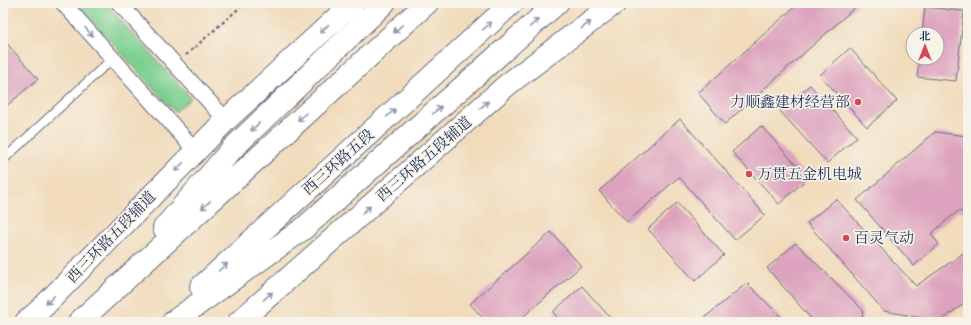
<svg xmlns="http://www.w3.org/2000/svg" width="971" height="325" font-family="'IM FELL French Canon','Noto Serif SC',serif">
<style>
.green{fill:#7ccf91;stroke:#4c7f78}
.building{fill:#dda3be}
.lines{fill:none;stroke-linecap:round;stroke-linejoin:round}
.lane-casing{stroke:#666b7f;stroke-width:10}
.street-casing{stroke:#666b7f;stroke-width:17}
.secondary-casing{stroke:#666b7f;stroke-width:24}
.highway-casing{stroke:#666b7f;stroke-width:24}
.path{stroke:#666b7f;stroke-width:2.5;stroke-dasharray:3 3;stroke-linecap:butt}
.lane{stroke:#fff;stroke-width:8}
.street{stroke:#fff;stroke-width:15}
.secondary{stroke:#fff;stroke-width:22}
.highway{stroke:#fff;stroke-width:22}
.oneway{stroke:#8d97ae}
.poi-dot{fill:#d1495b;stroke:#f7f3e8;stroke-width:1.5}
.labels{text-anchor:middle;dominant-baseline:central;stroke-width:3.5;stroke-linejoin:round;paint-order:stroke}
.poi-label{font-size:15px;fill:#1b2f5e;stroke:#f7f3e8;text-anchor:start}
.street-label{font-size:15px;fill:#1b2f5e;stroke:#f7f3e8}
</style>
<rect width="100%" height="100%" fill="#f7f3e8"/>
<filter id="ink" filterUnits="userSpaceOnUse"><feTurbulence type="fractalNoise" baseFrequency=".025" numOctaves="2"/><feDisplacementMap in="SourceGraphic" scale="8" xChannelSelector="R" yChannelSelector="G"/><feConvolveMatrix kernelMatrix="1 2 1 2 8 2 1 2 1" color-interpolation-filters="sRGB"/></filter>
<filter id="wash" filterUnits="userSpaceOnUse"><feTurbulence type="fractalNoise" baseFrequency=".012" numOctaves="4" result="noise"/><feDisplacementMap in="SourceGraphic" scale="16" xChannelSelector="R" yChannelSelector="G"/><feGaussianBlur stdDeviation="0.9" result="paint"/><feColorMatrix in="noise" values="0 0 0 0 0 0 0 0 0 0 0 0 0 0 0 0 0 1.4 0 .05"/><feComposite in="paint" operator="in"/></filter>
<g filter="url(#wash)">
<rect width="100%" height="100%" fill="#f1dbbb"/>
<path class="green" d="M76,3H105L191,98L175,112Z"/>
<g id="blocks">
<path class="building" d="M799,3H860L725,124L698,93Z
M925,7L964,11L956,81L917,77L919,58H937V34H922Z
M3,39L38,79L3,109Z
M850,48L897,101L867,127L820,75Z
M810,85L857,137L827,163L780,111Z
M680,119L765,215L735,240L679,177L627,222L599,191Z
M761,126L808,178L779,204L732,152Z
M935,132L968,136V212L958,211L931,234L939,244L914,266L857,200Z
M836,199L916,286L968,250V301L940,321L884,311L807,223Z
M677,203L724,255L695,281L648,229Z
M551,232L581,266L524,316L529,322H487L470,304Z
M796,243L863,310L862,322H814L767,268Z
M747,283L786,322H699Z
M582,286L614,322H561L553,312Z"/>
</g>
</g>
<g filter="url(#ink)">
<use href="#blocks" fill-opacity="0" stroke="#666b7f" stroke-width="1"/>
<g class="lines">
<g class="lane-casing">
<path id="lane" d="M3,160L112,59"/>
</g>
<g class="street-casing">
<path id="street" d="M63,3L195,150
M119,3L226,120"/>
</g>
<g class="secondary-casing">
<path id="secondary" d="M26,322L42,308L226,120L353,3
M239,322L507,85L615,3"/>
</g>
<g class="highway-casing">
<path id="highway" d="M164,228L233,148L384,3
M201,287L512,3
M79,322L427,3
M173,322L303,229L557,3"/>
</g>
<path class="path" d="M186,55L245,3"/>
<use href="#lane" class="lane"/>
<use href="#street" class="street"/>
<use href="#secondary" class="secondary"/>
<use href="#highway" class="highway"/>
</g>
<defs><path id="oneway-shaft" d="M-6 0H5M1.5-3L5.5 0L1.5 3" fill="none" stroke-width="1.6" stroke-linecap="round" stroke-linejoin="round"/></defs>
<g class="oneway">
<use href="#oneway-shaft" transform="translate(534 23) rotate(-42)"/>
<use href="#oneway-shaft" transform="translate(586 25) rotate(-37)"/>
<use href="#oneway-shaft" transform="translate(487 26) rotate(-42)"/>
<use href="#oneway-shaft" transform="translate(324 29) rotate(137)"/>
<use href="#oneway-shaft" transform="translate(398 29) rotate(137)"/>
<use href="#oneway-shaft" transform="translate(89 32) rotate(48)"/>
<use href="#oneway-shaft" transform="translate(484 105) rotate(-41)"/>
<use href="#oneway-shaft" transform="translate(437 110) rotate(-42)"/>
<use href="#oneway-shaft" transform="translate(391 113) rotate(-42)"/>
<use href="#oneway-shaft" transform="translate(302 117) rotate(137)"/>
<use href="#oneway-shaft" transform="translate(255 127) rotate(136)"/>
<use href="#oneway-shaft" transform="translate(179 167) rotate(134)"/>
<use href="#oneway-shaft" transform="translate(206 205) rotate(137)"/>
<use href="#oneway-shaft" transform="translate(366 210) rotate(-41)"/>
<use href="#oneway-shaft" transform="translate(223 267) rotate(-42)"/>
<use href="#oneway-shaft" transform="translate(268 296) rotate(-41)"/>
<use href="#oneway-shaft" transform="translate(50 300) rotate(134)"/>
</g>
</g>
<g class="poi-dot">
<circle cx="858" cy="102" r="4"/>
<circle cx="749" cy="174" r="4"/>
<circle cx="846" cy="238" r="4"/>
</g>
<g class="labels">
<g class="poi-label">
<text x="850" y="102" text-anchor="end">力顺鑫建材经营部</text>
<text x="757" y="174">万贯五金机电城</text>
<text x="854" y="238">百灵气动</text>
</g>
<g class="street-label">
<text transform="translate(424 159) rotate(-41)">西三环路五段辅道</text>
<text transform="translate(338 162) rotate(-42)">西三环路五段</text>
<text transform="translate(111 237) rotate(-46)">西三环路五段辅道</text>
</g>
</g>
<rect width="971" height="325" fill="none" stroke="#f7f3e8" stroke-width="16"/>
<g transform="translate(925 46)"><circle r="19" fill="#f7f3e8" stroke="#9fa5b1"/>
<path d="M0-3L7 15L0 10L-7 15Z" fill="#d1495b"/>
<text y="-6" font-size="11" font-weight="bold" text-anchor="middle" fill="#1b2f5e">北</text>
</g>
</svg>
